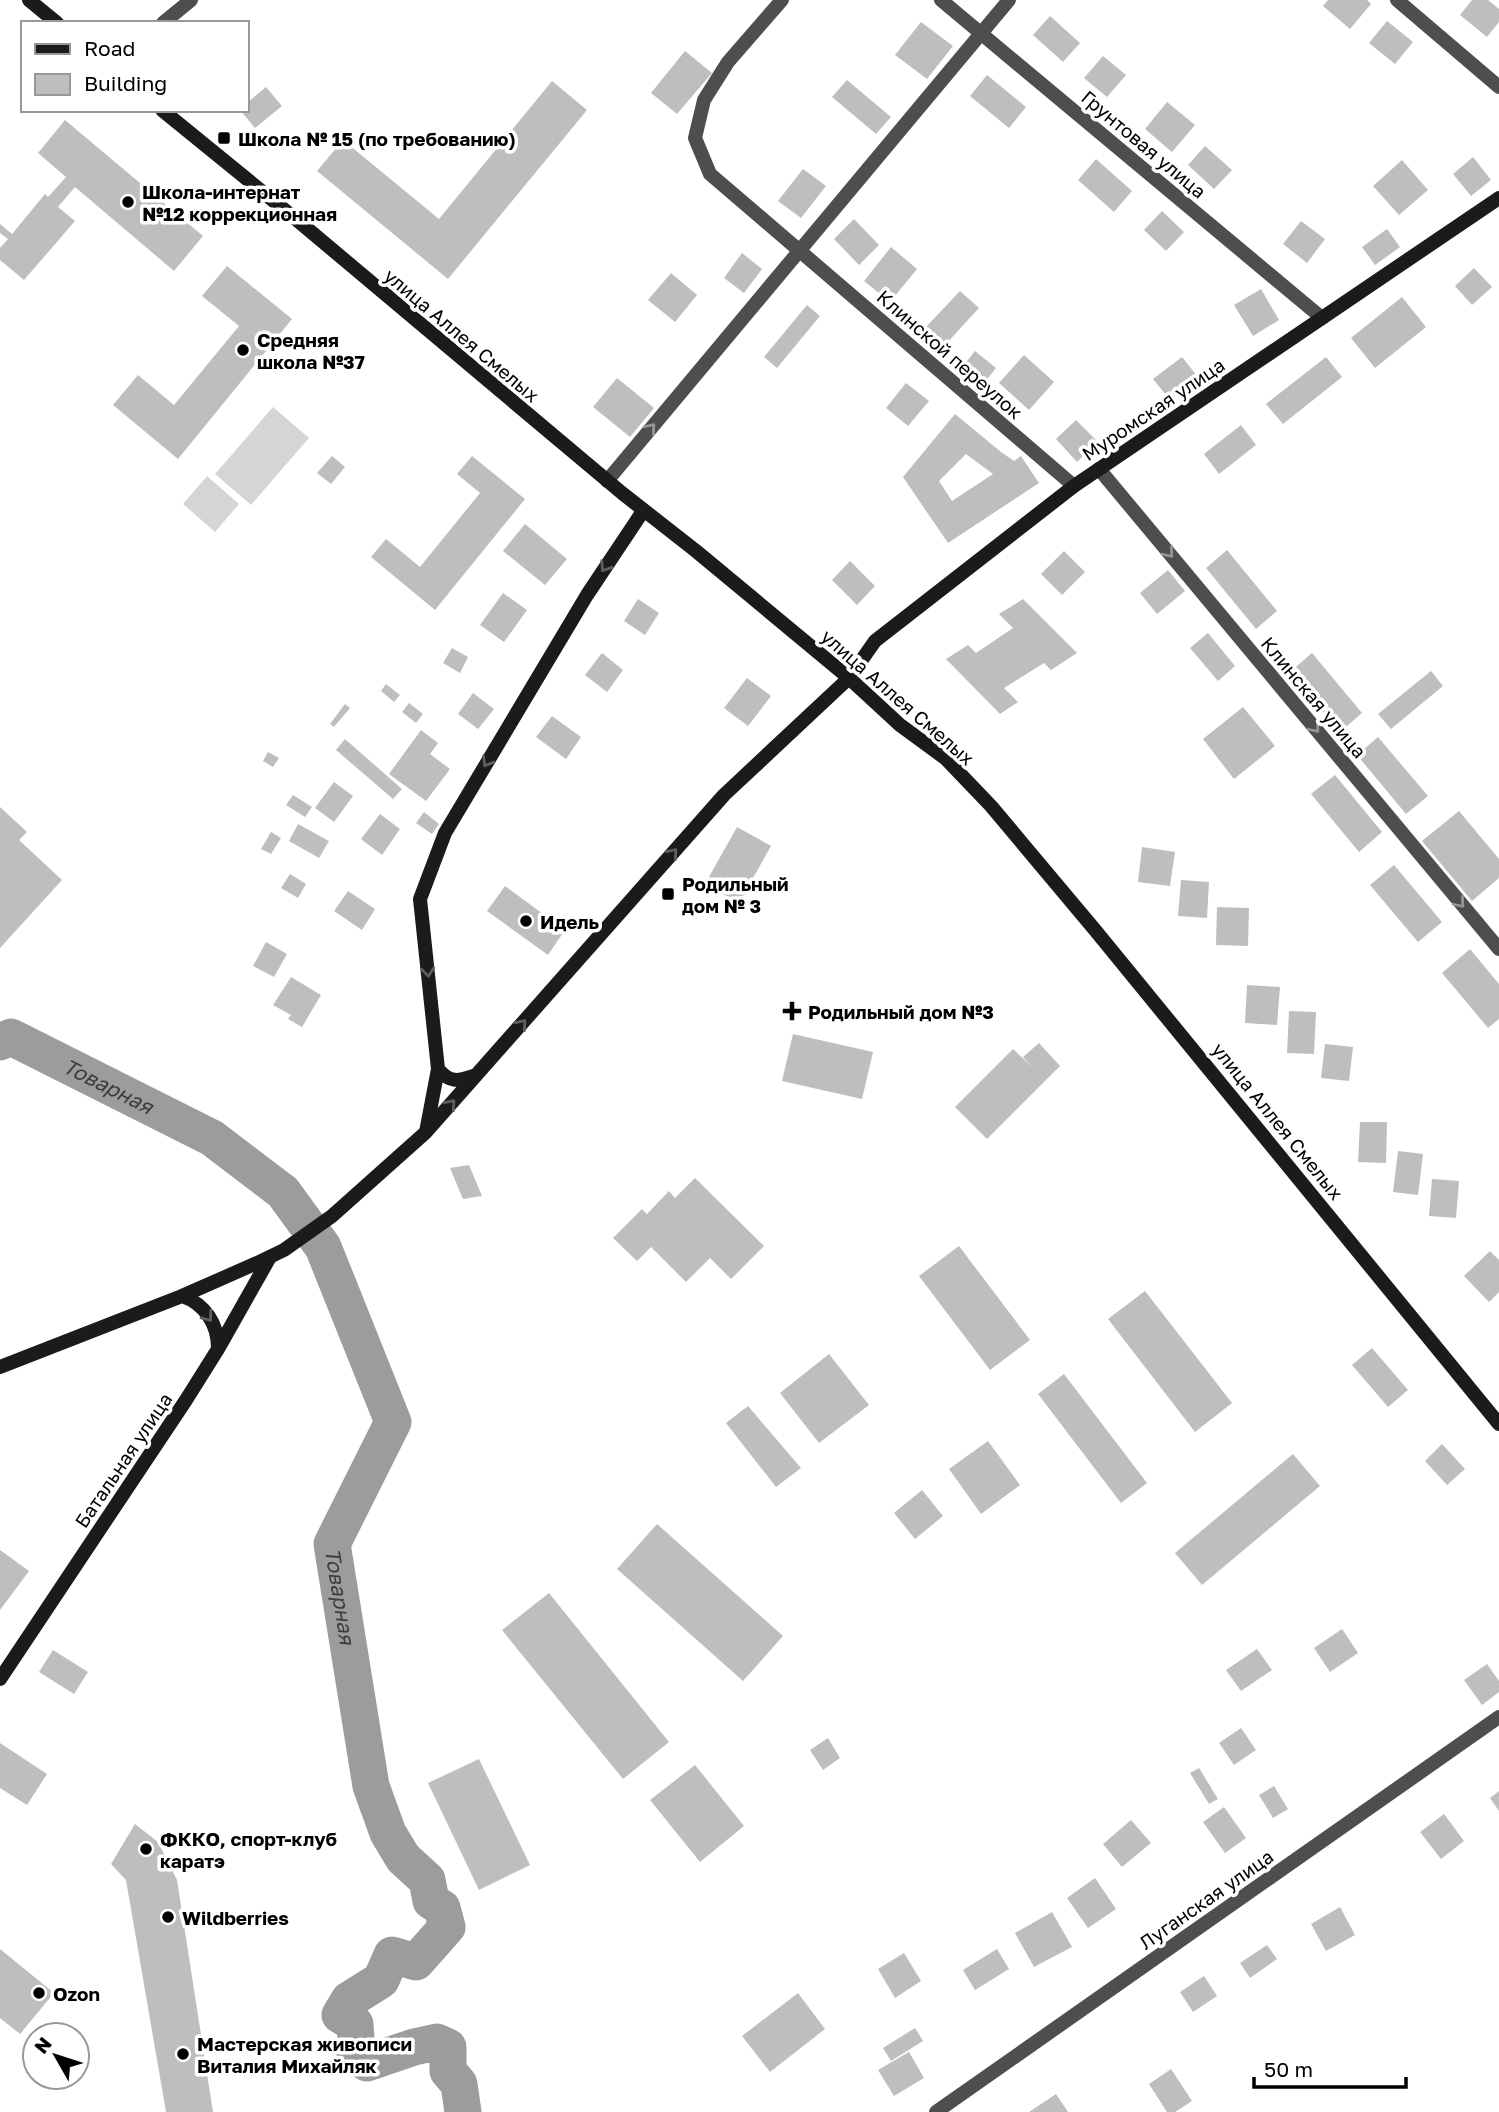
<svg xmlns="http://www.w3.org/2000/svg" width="1499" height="2112" font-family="'Golos Text',sans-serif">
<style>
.green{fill:#d5d5d5}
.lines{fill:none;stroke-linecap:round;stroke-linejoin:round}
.river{stroke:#9c9c9c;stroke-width:37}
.building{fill:#bebebe;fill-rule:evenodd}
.street{stroke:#4e4e4e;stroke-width:14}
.secondary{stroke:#1b1b1b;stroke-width:14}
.oneway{stroke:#959595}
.oneway2{stroke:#5f5f5f}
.poi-dot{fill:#000;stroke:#fff;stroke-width:2.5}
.labels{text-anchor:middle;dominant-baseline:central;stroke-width:7;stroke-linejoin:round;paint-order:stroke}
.poi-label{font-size:19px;font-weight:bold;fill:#000;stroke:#fff;text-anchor:start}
.street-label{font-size:19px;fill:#000;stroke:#fff}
.water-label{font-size:21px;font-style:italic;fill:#3d3d3d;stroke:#fff}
</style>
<rect width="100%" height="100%" fill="#fff"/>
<path class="green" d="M273,407L309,438L251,505L215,474Z
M207,476L239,504L215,532L183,504Z"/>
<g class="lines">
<path class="river" id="s1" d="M0,1042L11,1037L212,1138L283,1192L323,1247L393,1422L332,1544L371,1786L388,1833L403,1858L427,1880L431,1901L442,1908L447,1927L416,1962L392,1955L381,1980L349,2000L340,2015L355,2024L356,2039L355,2056L367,2063L414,2047L437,2042L448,2047V2071L459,2084L463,2112"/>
</g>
<path class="building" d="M1328,0H1367L1371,4L1350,29L1323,6Z
M1472,0H1488L1499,9V22L1487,37L1460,15Z
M1050,16L1080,43L1063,62L1033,35Z
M1387,21L1413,42L1395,64L1369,43Z
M921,22L953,46L927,79L895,55Z
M685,51L712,73L677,114L651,93Z
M1103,56L1126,75L1107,97L1084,78Z
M987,75L1026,107L1009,128L970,96Z
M847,80L891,117L876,134L832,97Z
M552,81L587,110L448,279L317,171L343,140L439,219Z
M266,87L282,106L255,128L240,110H247V103Z
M1167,102L1195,125L1172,152L1145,129Z
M65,120L203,236L174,271L75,187L58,207L75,221L24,280L0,260V248L8,239L0,233V224L12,234L45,194L48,197L66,177L38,153Z
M1205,146L1232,170L1214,189L1188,165Z
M1473,157L1491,180L1471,196L1453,174Z
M1096,159L1132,191L1114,212L1078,180Z
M1402,160L1428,190L1399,215L1373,186Z
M803,169L826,186L801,218L778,201Z
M1162,211L1184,232L1166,251L1144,230Z
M854,219L879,245L859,265L834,239Z
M1301,221L1325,239L1307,263L1283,244Z
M1387,229L1400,247L1375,265L1362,247Z
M891,247L917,269L890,302L864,281Z
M742,253L762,269L744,293L724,278Z
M227,266L292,319L178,459L113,405L138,375L174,405L239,326L202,296Z
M1474,268L1492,287L1472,305L1455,286Z
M671,273L697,295L675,322L648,300Z
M1261,289L1279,320L1253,336L1234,305Z
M960,291L979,308L945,345L926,327Z
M1402,297L1426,327L1375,368L1351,338Z
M807,305L820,316L777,368L764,357Z
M975,351L996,368L980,388L959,371Z
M1024,355L1054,382L1029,410L999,383Z
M1182,357L1198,377L1170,400L1153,379Z
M1326,357L1342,377L1283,424L1266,404Z
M617,378L654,408L630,437L593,407Z
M906,383L929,401L908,426L886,408Z
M955,414L1001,452L1014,461L1021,456L1039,483L948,543L903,477ZM966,454L993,474L952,501L939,481Z
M1076,420L1098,442L1077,462L1056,439Z
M1241,425L1256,445L1219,474L1204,454Z
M332,456L345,467L331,484L317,473Z
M472,456L525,499L435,610L371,557L386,539L420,567L480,493L457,474Z
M525,524L567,559L545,585L503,551Z
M1227,550L1277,611L1256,629L1206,568Z
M1064,551L1085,572L1062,595L1041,574Z
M850,561L875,586L857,605L832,580Z
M1168,570L1185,591L1157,614L1140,593Z
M503,593L527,610L504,642L480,625Z
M638,599L659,613L645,635L624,621Z
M1023,599L1077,653L1051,670L1044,663L1004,688L1018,702L1000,714L946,659L968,645L976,653L1013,628L999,614Z
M1208,633L1235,666L1218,681L1190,648Z
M452,648L468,657L460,673L443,663Z
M602,653L623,670L607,692L585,675Z
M1312,653L1362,713L1340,732L1290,672Z
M1431,671L1443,686L1391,729L1378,714Z
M747,678L771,696L748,726L724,708Z
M386,684L400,695L394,702L381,691Z
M473,693L494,709L478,729L458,714Z
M409,703L423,714L416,723L402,712Z
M345,704L350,708L334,727L330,724Z
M1243,707L1275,746L1234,779L1203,739Z
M552,716L581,737L566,759L536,737Z
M421,730L438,743L430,754L450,769L426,801L389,774Z
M1378,737L1428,796L1406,814L1357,755Z
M345,739L402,789L393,799L336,750Z
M268,752L279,758L273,767L263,761Z
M1335,775L1382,832L1359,852L1311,794Z
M334,782L353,796L334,822L315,808Z
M293,795L312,807L305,817L286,805Z
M0,807L27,832L19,840L62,880L0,948Z
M1459,811L1499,859V878L1472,901L1422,841Z
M424,812L439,824L432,834L416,823Z
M380,814L400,829L382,855L361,839Z
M298,824L329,841L319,858L289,841Z
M737,827L771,846L739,903L705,884Z
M271,832L281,838L271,854L261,849Z
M1142,847L1175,852L1170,886L1138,882Z
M1394,865L1442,922L1418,942L1370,885Z
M290,874L306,884L298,898L281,888Z
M1181,880L1209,882L1207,918L1178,916Z
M505,886L565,930L548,955L487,911Z
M348,891L375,909L362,930L334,911Z
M1217,907L1249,908L1248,946L1216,945Z
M266,942L287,954L274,977L253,966Z
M1470,949L1499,984V1019L1488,1028L1442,973Z
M291,977L321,995L302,1027L288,1019L291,1015L273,1005Z
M1247,985L1280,987L1277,1025L1245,1023Z
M1289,1011L1316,1012L1314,1054L1287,1053Z
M793,1034L873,1052L862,1099L782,1081Z
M1039,1043L1060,1066L987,1139L955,1107L1013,1049L1032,1067L1023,1057Z
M1325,1044L1353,1047L1349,1081L1321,1078Z
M1360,1122H1387L1386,1163L1358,1162Z
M1398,1151L1423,1154L1418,1195L1393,1192Z
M469,1165L482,1196L463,1199L450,1168Z
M695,1178L764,1246L731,1279L710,1258L686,1282L651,1247L637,1261L613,1238L642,1209L647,1214L669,1191L675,1198Z
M1432,1179L1459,1181L1456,1218L1429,1216Z
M959,1246L1030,1340L990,1370L919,1276Z
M1490,1251L1499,1260V1292L1489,1302L1464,1276Z
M1145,1291L1232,1403L1195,1432L1108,1319Z
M1372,1348L1408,1390L1388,1407L1352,1365Z
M829,1354L869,1405L819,1443L780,1393Z
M1064,1374L1147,1483L1121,1503L1038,1394Z
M748,1406L801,1468L776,1487L726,1423Z
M988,1441L1020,1485L981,1514L949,1469Z
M1442,1444L1465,1469L1447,1485L1425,1461Z
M1293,1454L1320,1486L1202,1585L1175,1553Z
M922,1490L943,1516L915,1539L894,1513Z
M657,1524L783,1636L743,1681L617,1569Z
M0,1550L29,1571L0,1610Z
M549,1593L669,1742L623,1779L502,1630Z
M1342,1629L1358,1653L1330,1672L1314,1648Z
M1257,1649L1272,1670L1241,1691L1226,1670Z
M53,1650L88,1672L74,1694L39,1672Z
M1487,1664L1499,1681V1692L1482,1705L1464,1680Z
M1241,1728L1256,1750L1234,1765L1219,1743Z
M828,1738L840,1758L823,1770L810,1750Z
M0,1743L47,1774L27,1805L0,1788Z
M479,1759L530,1865L479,1890L428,1783Z
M695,1765L744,1826L700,1862L650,1800Z
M1199,1768L1218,1799L1209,1804L1190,1773Z
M1274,1786L1288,1809L1273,1818L1259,1795Z
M1499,1791V1811L1490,1798Z
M1224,1807L1246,1838L1225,1853L1203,1822Z
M1444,1814L1464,1841L1441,1859L1420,1832Z
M1131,1820L1151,1843L1122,1867L1103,1844Z
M135,1824L158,1842L177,1880L213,2112H166L126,1880L111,1864Z
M1095,1878L1116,1909L1088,1928L1067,1898Z
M1340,1907L1355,1935L1326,1951L1311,1924Z
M1052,1912L1072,1947L1034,1967L1015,1933Z
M1267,1945L1277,1959L1250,1978L1240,1963Z
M0,1949L54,1993L20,2034L0,2018Z
M997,1949L1009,1969L975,1990L963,1970Z
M904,1953L921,1981L895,1998L878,1969Z
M1204,1976L1217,1996L1193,2012L1180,1992Z
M798,1993L825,2029L770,2072L742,2036Z
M915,2028L923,2041L891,2061L883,2048Z
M909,2052L924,2078L894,2096L878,2070Z
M1171,2069L1192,2101L1175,2112H1167L1149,2084Z
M1056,2094L1068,2112H1029Z"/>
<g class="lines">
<path class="street" d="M782,0L728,62L704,100L695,138L710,174L1074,486
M941,0L1322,318
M1397,0L1499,87
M163,23L191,0
M1099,469L1499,949
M607,481L1009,0
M936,2112L1499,1717"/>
<path class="secondary" d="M29,0L57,23
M162,110L297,220L622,493L696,551L849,678L900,725L945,758L991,806L1095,930L1499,1424
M438,1069C451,1084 458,1081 476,1075
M426,1132L438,1069L420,899L445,833L587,595L643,511
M182,1296C205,1304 218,1324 218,1348
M0,1367L182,1296L257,1263L284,1250L332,1216L425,1133L724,795L849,678L875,641L1074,486L1499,198
M0,1679L186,1400L218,1349L270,1257"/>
</g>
<defs><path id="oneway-chevron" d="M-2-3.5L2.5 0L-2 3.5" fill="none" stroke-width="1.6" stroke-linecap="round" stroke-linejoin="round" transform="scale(1.75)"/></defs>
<g class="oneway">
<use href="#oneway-chevron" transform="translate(651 428) rotate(-50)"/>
<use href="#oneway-chevron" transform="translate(1169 553) rotate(50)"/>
<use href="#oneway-chevron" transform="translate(1315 728) rotate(50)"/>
<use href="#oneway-chevron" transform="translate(1460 903) rotate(50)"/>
</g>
<g class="oneway2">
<use href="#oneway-chevron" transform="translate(605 567) rotate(123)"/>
<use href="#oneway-chevron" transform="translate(487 762) rotate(121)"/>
<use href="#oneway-chevron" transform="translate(673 853) rotate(-49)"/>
<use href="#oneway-chevron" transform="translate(428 972) rotate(84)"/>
<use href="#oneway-chevron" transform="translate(522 1024) rotate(-49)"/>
<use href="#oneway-chevron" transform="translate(451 1104) rotate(-49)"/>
<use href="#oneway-chevron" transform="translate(208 1317) rotate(53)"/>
</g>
<g class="poi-dot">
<rect x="217" y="131" width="14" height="14" rx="3.5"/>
<circle cx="128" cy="202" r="7"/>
<circle cx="243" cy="350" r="7"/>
<rect x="661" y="887" width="14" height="14" rx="3.5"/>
<circle cx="526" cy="921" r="7"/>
<path d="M788.5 1000.5h7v7h7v7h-7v7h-7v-7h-7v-7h7z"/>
<circle cx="146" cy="1849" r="7"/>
<circle cx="168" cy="1917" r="7"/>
<circle cx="39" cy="1993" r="7"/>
<circle cx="183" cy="2054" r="7"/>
</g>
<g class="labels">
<g class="poi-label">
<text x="238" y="138">Школа № 15 (по требованию)</text>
<text x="142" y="191">Школа-интернат<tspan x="142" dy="22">№12 коррекционная</tspan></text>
<text x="257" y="339">Средняя<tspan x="257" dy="22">школа №37</tspan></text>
<text x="682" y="883">Родильный<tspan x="682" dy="22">дом № 3</tspan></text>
<text x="540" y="921">Идель</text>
<text x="808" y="1011">Родильный дом №3</text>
<text x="160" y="1838">ФККО, спорт-клуб<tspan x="160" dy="22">каратэ</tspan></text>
<text x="182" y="1917">Wildberries</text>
<text x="53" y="1993">Ozon</text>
<text x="197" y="2043">Мастерская живописи<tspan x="197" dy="22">Виталия Михайляк</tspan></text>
</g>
<g class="street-label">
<text transform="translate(1144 144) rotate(40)">Грунтовая улица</text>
<text transform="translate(462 335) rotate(40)">улица Аллея Смелых</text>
<text transform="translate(950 354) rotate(41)">Клинской переулок</text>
<text transform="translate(1153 409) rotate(-34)">Муромская улица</text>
<text transform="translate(898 697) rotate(41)">улица Аллея Смелых</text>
<text transform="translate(1314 697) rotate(50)">Клинская улица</text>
<text transform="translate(1278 1121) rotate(51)">улица Аллея Смелых</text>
<text transform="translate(123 1460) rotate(-56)">Батальная улица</text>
<text transform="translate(1206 1899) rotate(-35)">Луганская улица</text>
</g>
<g class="water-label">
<text stroke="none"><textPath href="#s1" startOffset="121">Товарная</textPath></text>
<text stroke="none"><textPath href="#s1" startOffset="772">Товарная</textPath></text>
</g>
</g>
<rect x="21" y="21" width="228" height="91" fill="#ffffff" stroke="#999999" stroke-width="2"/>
<rect x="35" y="44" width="35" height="10" fill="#1b1b1b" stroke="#999999" stroke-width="2"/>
<text x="84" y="56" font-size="21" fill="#000000">Road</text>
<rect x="35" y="74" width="35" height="21" fill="#bebebe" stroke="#999999" stroke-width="2"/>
<text x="84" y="91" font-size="21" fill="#000000">Building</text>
<g transform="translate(56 2056) rotate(309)"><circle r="33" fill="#ffffff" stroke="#999999" stroke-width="2"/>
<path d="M0-5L12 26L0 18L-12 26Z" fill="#000000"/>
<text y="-10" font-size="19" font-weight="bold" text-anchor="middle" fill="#000000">N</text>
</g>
<path d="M1254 2077v10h152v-10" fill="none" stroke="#000000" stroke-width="3.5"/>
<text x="1264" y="2077" font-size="21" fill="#000000" stroke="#ffffff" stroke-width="5" paint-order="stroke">50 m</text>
</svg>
